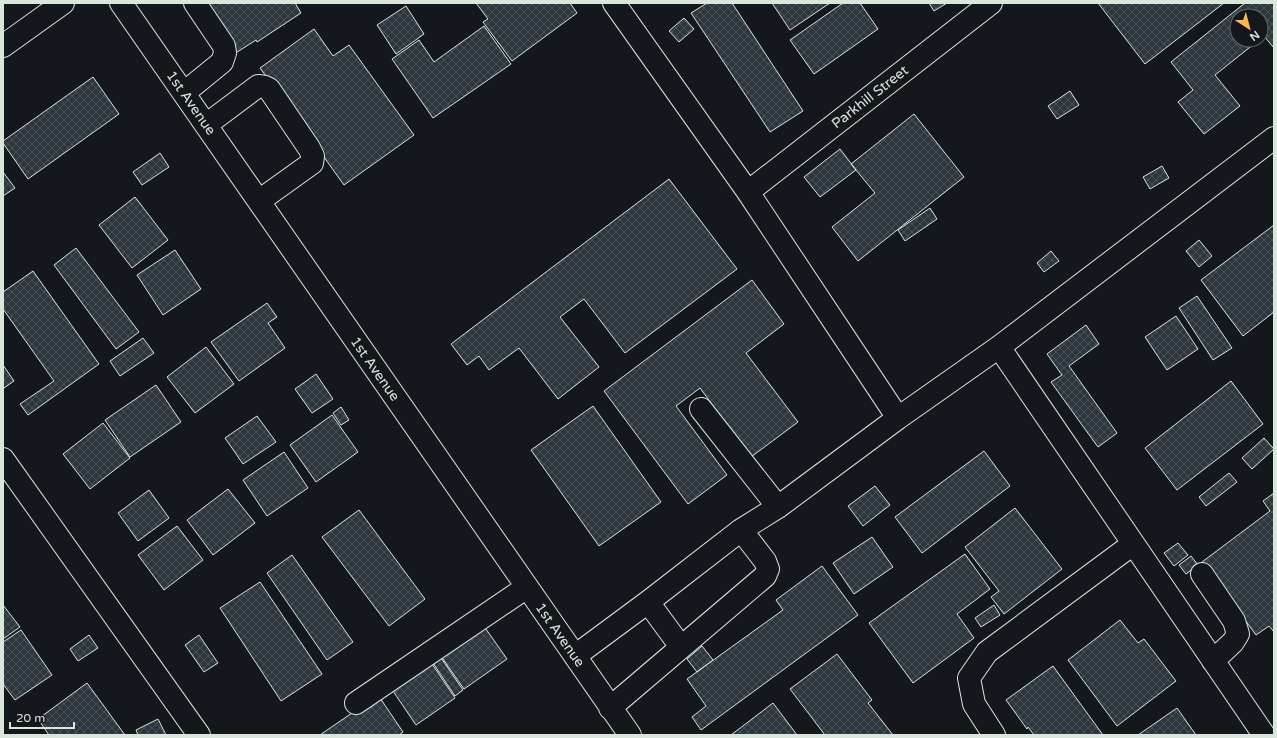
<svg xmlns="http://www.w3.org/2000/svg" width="1277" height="738" font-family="'Varela Round',sans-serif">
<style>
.building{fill:url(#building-cross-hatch);stroke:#d8e6dc}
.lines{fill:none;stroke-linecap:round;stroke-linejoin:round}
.minor-casing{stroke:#d8e6dc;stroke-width:24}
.minor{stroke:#14181c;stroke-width:22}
.labels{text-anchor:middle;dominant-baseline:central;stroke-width:3;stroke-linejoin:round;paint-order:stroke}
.street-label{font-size:14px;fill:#d8e6dc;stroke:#14181c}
</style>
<defs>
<pattern id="building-cross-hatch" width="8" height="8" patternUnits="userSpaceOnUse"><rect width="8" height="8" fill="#2c363c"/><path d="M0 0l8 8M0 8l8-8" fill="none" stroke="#4a5358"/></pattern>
</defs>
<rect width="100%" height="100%" fill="#14181c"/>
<path class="building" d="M196,3H295L301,13L257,42L256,40L231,56Z
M476,3H570L577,13L512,61L483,22L488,19Z
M707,3H732L803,111L770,132L691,13Z
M772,3H830L790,30Z
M843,3H860L878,29L814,74L790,40Z
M929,3H947L934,11Z
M1098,3H1224L1145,64Z
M1245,3H1274V48L1264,36L1261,39V16H1237V40H1259L1215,75L1240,106L1204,134L1178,102L1193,90L1171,62Z
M406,6L424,34L396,54L377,25Z
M684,18L694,29L679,42L669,31Z
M484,26L511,64L433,118L392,59L419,40L434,62Z
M314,29L333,56L349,45L414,135L344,185L260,68Z
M93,77L119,114L28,179L3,143V141Z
M1070,91L1079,105L1057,119L1048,106Z
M914,114L964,177L858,261L832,227L875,193L851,164Z
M840,149L856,170L820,197L804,177Z
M160,153L169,167L142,185L133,172Z
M1162,166L1169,178L1150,189L1143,177Z
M3,172L15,188L3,196Z
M669,179L737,269L625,353L584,299L560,317L599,367L558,399L519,348L489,370L479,356L467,365L451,344Z
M135,197L168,240L132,268L99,225Z
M930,208L937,219L905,241L898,230Z
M1274,225V312L1243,336L1201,280Z
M1199,240L1212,256L1199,267L1186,251Z
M76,248L139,332L116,349L54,265Z
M175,250L201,289L163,315L137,275Z
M1051,251L1059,261L1044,272L1037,263Z
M33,271L99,364L28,415L20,404L54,381L3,309V292Z
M752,280L784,324L746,353L798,422L751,457L700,388L676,406L727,475L688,504L604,391Z
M1197,296L1232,348L1213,360L1179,308Z
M267,303L277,317L268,323L285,348L239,381L211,342Z
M1176,316L1198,349L1167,370L1145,337Z
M1086,325L1099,344L1069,366L1117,433L1098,447L1051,382L1062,375L1047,354Z
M143,338L154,353L120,376L110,361Z
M206,347L234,384L195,413L167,377Z
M3,365L14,381L4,388L3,387Z
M316,374L333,399L312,413L295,389Z
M1231,381L1263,424L1177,490L1145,448Z
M156,385L181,422L130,457L105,420Z
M593,406L661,502L599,546L531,450Z
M341,407L349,420L341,425L333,413Z
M332,415L358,452L316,482L290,445Z
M257,416L276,442L243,464L225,438Z
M103,423L130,458L90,489L63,454Z
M1264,438L1274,449L1252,469L1242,458Z
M984,451L1010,486L922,553L895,517Z
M284,452L308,488L267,516L243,480Z
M1229,473L1237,482L1206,506L1199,497Z
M875,486L890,505L863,526L848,506Z
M228,489L255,523L213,555L187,520Z
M149,490L169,518L138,541L118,513Z
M1274,493V632L1269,626L1256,635L1202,562L1270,511L1263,501Z
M1015,508L1062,569L1004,614L991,597L999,591L965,547Z
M359,510L425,599L389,626L322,537Z
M177,526L203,560L164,590L138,555Z
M872,537L893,567L854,594L833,563Z
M1178,543L1188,555L1174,566L1164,553Z
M965,554L990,589L957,614L974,638L913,683L869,623Z
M292,555L353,642L327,660L267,573Z
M1191,556L1198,565L1186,574L1179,565Z
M822,566L858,615L701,730L692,717L706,706L687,679L783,610L776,600Z
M260,582L322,674L281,701L220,608Z
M3,605L20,627L3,639Z
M994,605L1000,615L981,627L975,618Z
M1120,620L1138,643L1144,639L1176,681L1117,726L1068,660Z
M481,622L507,659L464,689L438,652Z
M21,630L52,675L15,700L3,684V642Z
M89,635L98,648L78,661L70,649Z
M199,635L218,663L204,672L185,645Z
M702,646L713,660L697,672L687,659Z
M837,654L872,700L868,703L893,735H825L790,689Z
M439,655L463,690L455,696L431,660Z
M430,661L455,698L416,725L391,688Z
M1053,666L1103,735H1034L1028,727L1027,729L1006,700Z
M87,683L125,735H49L38,719Z
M378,695L403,732L399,735H320Z
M773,703L797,735H731Z
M1177,708L1196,735H1138Z
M158,719L166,735H138L136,730Z"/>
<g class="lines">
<g class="minor-casing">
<path id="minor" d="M121,3L630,735
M614,3L748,192L898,418
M3,46L63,3
M184,93L222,62L225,53L224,46L195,3
M206,125L258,86L265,87L269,89L309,148L313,156L312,163L259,201
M748,192L991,3
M999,347L1264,735
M701,409L778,507
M3,459L199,735
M1202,574L1234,621L1238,634L1233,642L1213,661
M648,602L681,647
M575,656L648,602L741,530L778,507L898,418L999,347L1274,138
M356,703L527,587
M610,708L765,576L768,569L765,561L741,530
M994,735L974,704L969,678L987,652L1133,544"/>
</g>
<use href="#minor" class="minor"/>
</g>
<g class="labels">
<g class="street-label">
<text transform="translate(870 97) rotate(-38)">Parkhill Street</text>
<text transform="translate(191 103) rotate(55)">1st Avenue</text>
<text transform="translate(375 369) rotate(55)">1st Avenue</text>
<text transform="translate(560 635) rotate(55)">1st Avenue</text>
</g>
</g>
<rect width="1277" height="738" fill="none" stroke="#d8e6dc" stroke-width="8"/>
<g transform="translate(1249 28) rotate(144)"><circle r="19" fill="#14181c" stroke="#626a69"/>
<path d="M0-3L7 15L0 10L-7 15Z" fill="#ffb74d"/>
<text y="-6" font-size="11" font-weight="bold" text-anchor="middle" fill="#d8e6dc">N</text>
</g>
<path d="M10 722v6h64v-6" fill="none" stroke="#d8e6dc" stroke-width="2"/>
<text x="16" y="722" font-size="12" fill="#d8e6dc" stroke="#14181c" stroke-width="3" paint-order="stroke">20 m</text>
</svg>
